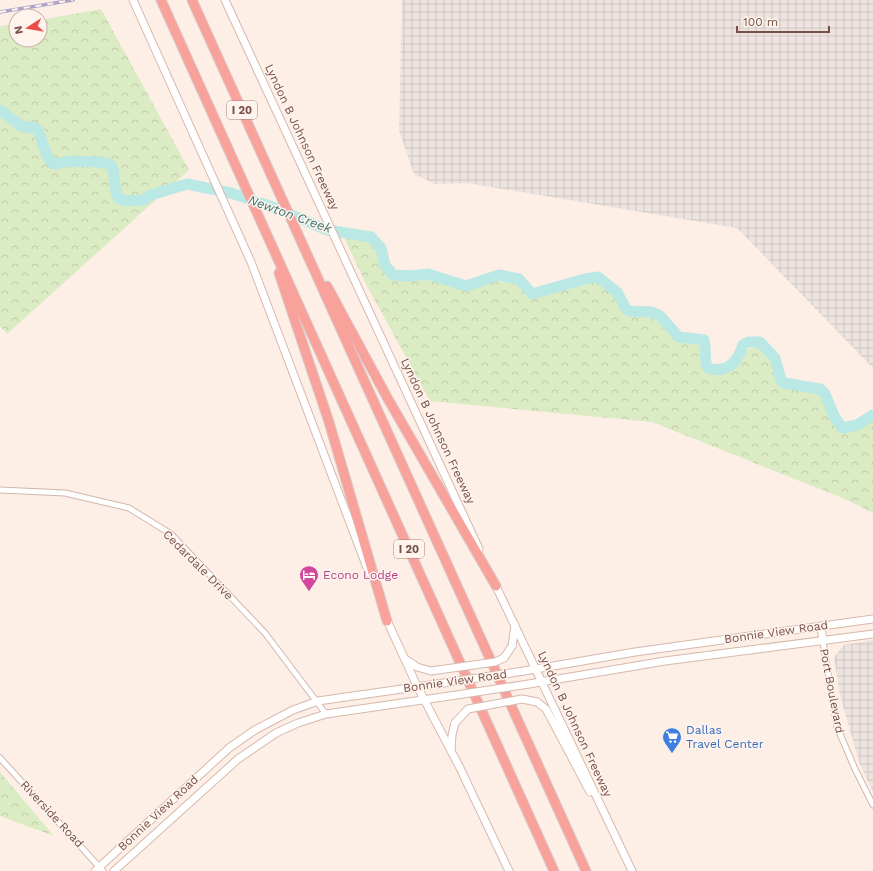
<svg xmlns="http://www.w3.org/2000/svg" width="873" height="871" font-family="'Work Sans',sans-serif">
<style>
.industrial{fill:url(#industrial-grid)}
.forest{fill:url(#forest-crowns)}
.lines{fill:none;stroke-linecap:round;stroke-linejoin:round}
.river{stroke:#b9e8e5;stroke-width:11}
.minor-casing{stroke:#d1b7ae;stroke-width:7}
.secondary-casing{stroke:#d7b8ad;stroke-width:9}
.motorway-casing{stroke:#d9cecc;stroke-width:11}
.minor{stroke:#fff;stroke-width:5}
.secondary{stroke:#fff;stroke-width:7}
.motorway{stroke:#f9a19b;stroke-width:9}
.rail-casing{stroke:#b0a3c8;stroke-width:3.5}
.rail{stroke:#fff4ed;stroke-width:2;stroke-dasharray:6;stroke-linecap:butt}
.secondary-bridge-casing{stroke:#d7b8ad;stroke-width:9;stroke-linecap:butt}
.secondary-bridge{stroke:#fff;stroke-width:7}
.labels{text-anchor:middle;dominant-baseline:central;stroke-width:3;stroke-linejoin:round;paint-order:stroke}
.shield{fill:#fff4ed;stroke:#a0827a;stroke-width:1}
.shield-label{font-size:11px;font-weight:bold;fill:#775149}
.street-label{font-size:12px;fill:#775149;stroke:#fff4ed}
.hotel-label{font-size:12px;fill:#b23c85;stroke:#fff4ed;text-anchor:start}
.shop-label{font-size:12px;fill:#366cbe;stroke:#fff4ed;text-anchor:start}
.water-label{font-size:13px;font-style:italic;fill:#3a7674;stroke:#fff4ed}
</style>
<defs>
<pattern id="industrial-grid" width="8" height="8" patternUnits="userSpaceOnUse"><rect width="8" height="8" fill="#ede4e0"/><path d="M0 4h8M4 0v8" fill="none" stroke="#cfc5c2"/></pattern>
<pattern id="forest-crowns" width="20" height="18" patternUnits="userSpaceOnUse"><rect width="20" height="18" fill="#dbebc3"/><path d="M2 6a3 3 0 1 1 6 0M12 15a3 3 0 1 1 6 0" fill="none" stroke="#c0cba9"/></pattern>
</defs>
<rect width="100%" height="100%" fill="#fdefe6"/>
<path class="industrial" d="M402,0H873V368L737,228L467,183L435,184L414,174L399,131Z
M873,640V792L859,762L840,695L834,657L844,645Z"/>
<path class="forest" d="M101,9L189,170L7,334L0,326V26L16,24V40H40V20Z
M342,233L370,240H379L387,250V258L395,273L408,280L437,277L468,288L490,281L525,282L537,295L570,289L583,281L600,280L620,292L628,312L657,315L679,340L704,342L710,351L709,367L714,373L726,374L743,359L746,350L762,345L776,357L787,386L825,396L832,395L837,418L851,432L873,419V513L845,499L652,422L430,401L367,286Z
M0,772L54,836L0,816Z"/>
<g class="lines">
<path class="river" d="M0,110L21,126L35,128L39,132L47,156L52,163L57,164L69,161L101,162L111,165C116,173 113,186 118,198L126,201L143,200L151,195L187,184L231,193L275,208L327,230L371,237L381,248L385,265L393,275L411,276L428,274L466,286L499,275L519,279L532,294L585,279L598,277L617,292L626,309L629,311L652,312L660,316L679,337L704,340C707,350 703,360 708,368C727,374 737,363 743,345L748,342H760L775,358L781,380L784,383L820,389L825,394L835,418L842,428L857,425L873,415"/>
<g class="minor-casing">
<path id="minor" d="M0,490L65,493L129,508L171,534L265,633L326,714
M823,642L837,727L855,769L873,805
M0,758L103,871"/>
</g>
<g class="secondary-casing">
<path id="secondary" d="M133,0L251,262L369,573
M225,0L479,549
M494,582L632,871
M385,616L417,686L460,768L509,871
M821,626L823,642
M512,646L515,625
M405,659L417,667L431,671
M524,671L635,652L873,619
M529,684L665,661L873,634
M537,702L546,709L590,792
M451,751L452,735L455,723
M95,871L229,748L255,730L293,710L318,701L437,684
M114,871L238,759L276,733L298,723L326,714L443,697"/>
</g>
<g class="motorway-casing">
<path id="motorway" d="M161,0L554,871
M192,0L586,871
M279,273L329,422L387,621
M327,286L388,399L496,586"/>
</g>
<use href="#minor" class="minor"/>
<use href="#secondary" class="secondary"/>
<use href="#motorway" class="motorway"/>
<g class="rail-casing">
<path id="rail" d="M0,12L73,0"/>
</g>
<use href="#rail" class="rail"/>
<g class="secondary-bridge-casing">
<path id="secondary-bridge" d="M431,671L495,662L504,658L512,646
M437,684L524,671
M443,697L529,684
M455,723L468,709L522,699L537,702"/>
</g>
<use href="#secondary-bridge" class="secondary-bridge"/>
</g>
<defs>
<g id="hotel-pin" transform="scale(1)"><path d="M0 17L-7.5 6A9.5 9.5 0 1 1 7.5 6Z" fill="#d1479c" stroke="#fff4ed"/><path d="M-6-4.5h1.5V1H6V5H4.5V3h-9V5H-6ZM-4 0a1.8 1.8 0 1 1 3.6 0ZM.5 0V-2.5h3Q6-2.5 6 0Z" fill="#fff"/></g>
<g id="supermarket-pin" transform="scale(1)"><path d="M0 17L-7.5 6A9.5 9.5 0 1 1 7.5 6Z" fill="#3f7fe0" stroke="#fff4ed"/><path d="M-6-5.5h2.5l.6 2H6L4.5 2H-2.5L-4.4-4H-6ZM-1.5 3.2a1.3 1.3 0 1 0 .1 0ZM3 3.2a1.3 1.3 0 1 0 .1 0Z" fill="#fff"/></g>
</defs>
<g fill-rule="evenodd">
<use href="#hotel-pin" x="309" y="575"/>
<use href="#supermarket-pin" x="672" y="737"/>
</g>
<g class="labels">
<g class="shield">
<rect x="227" y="101" width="30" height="18" rx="3"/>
<rect x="394" y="540" width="30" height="18" rx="3"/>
</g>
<g class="shield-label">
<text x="242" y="110">I 20</text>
<text x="409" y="549">I 20</text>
</g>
<g class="street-label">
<text transform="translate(302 137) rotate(65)">Lyndon B Johnson Freeway</text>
<text transform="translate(438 431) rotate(65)">Lyndon B Johnson Freeway</text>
<text transform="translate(198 565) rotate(45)">Cedardale Drive</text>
<text transform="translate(776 632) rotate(-8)">Bonnie View Road</text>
<text transform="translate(455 681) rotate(-8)">Bonnie View Road</text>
<text transform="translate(832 691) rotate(79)">Port Boulevard</text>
<text transform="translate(575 724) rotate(65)">Lyndon B Johnson Freeway</text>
<text transform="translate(158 813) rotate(-43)">Bonnie View Road</text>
<text transform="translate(52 814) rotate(47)">Riverside Road</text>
</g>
<g class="hotel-label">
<text x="323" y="575">Econo Lodge</text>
</g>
<g class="shop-label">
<text x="686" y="730">Dallas<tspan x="686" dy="14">Travel Center</tspan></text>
</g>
<g class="water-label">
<text transform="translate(290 214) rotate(20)">Newton Creek</text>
</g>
</g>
<g transform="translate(28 28) rotate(258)"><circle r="19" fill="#fff4ed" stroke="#c9b3ab"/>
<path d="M0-3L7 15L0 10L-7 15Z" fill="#ea4d47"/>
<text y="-6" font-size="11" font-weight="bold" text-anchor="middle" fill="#775149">N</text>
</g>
<path d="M737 26v6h92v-6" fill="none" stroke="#775149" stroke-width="2"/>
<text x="743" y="26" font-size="12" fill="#775149" stroke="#fff4ed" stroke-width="3" paint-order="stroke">100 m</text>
</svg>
